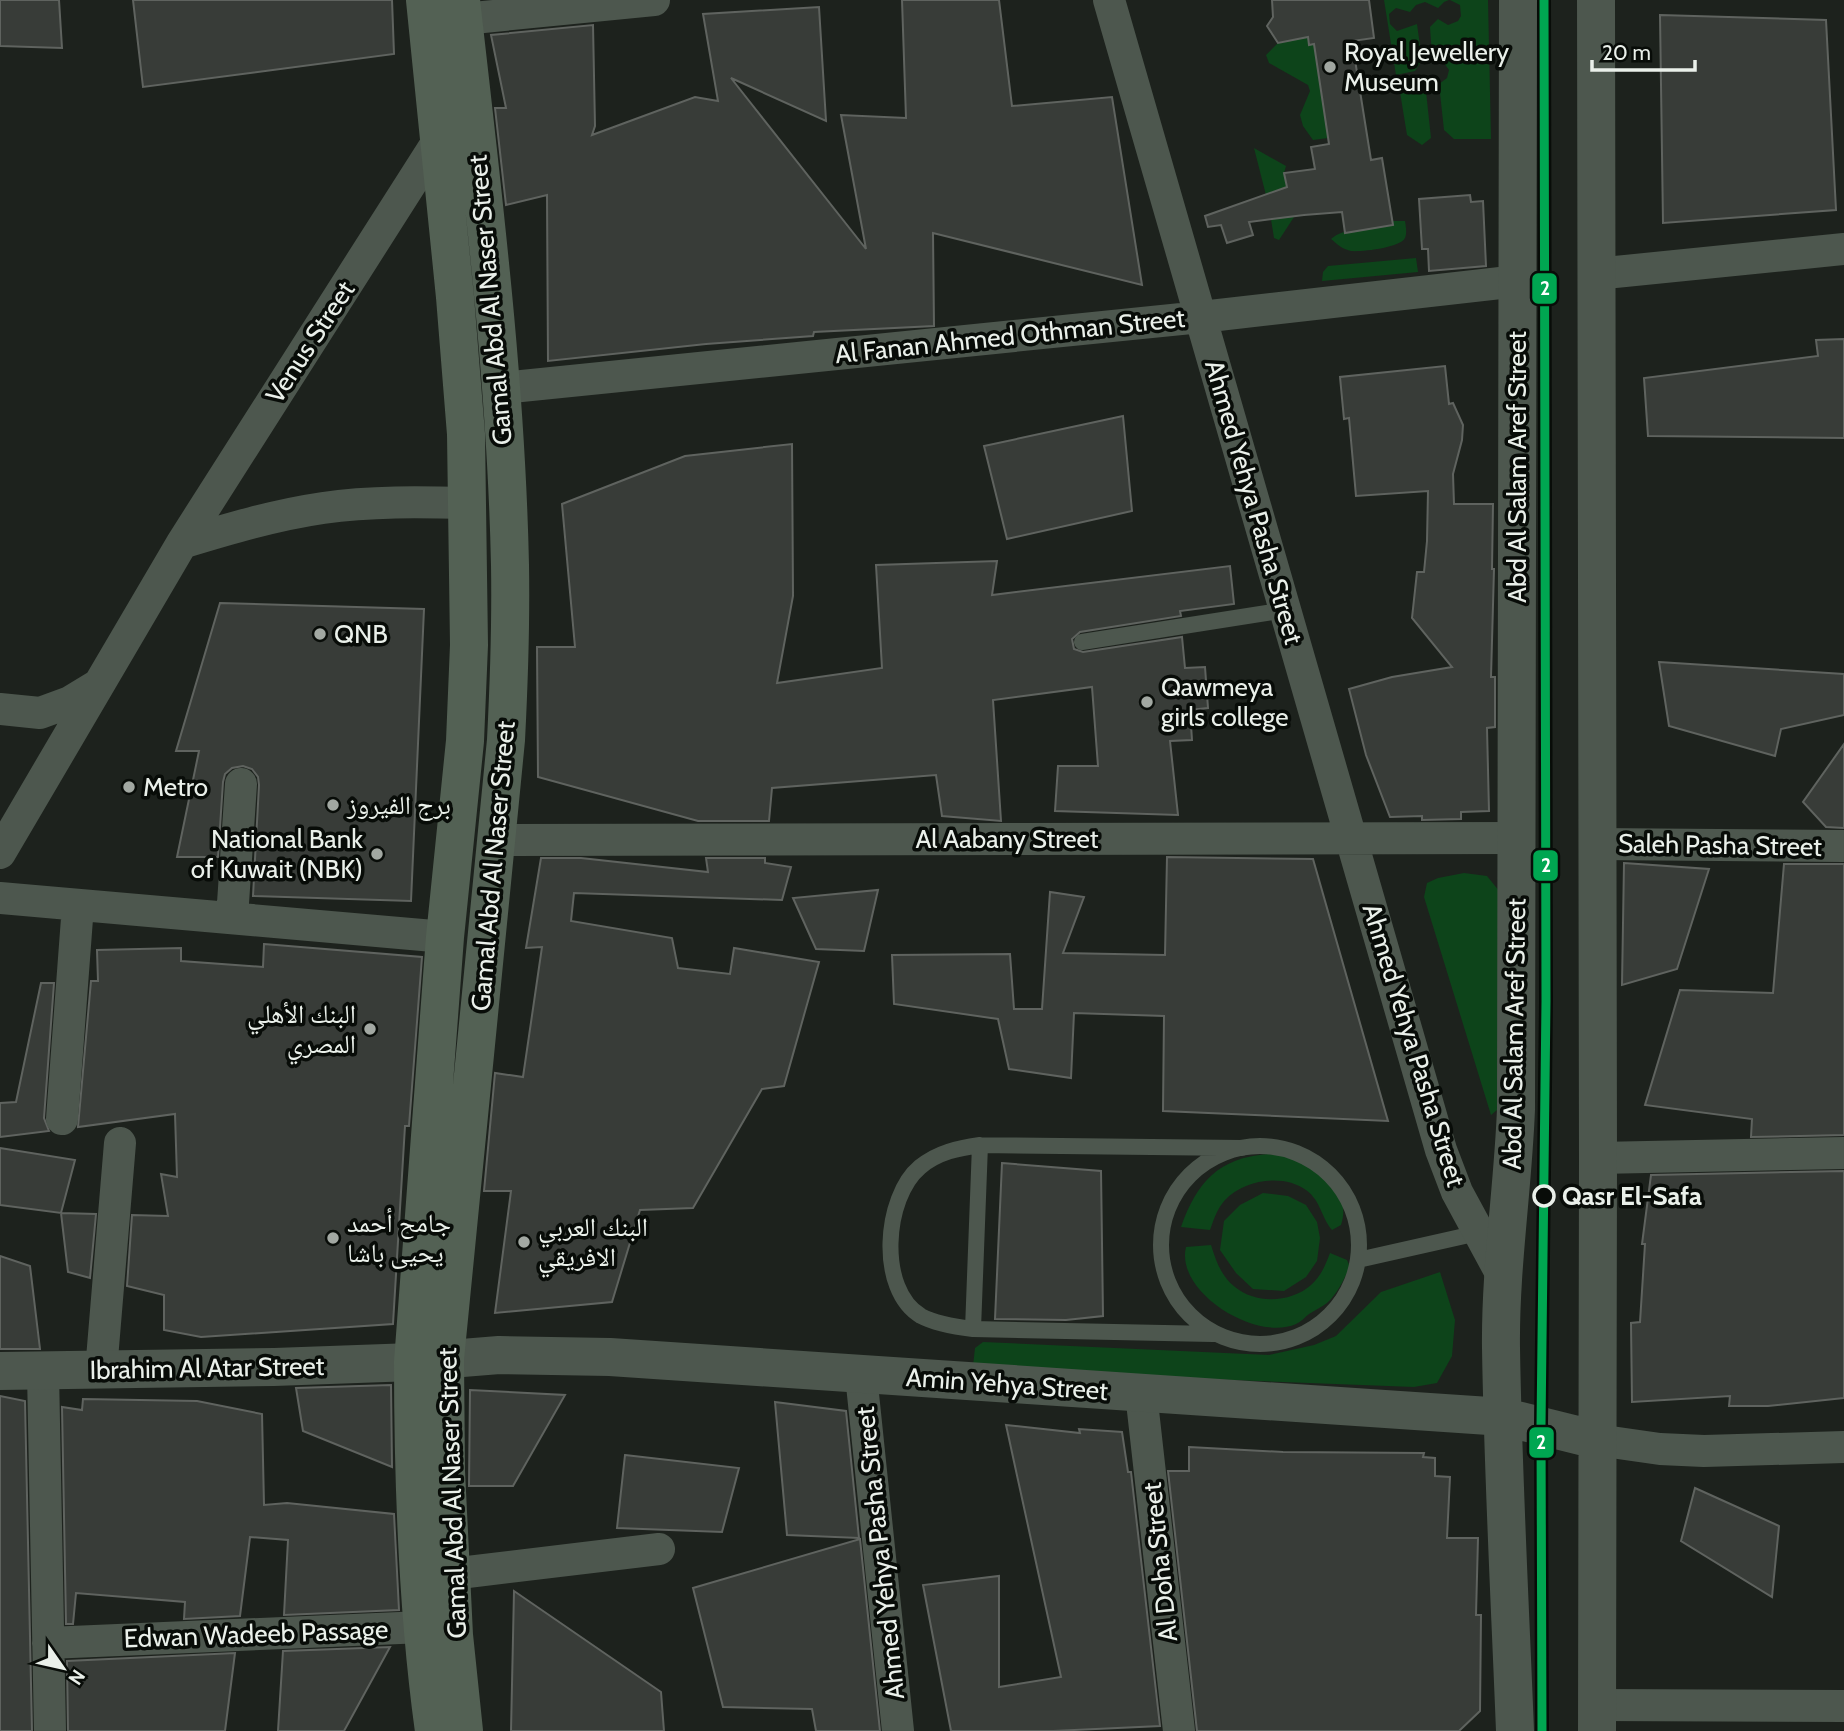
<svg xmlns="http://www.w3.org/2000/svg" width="1844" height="1731" font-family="Cabin,'Noto Naskh Arabic',sans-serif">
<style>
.green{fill:#0d441a}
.building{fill:#383c38;stroke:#5f635f;stroke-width:2}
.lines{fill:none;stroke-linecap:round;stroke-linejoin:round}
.service{stroke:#4d574e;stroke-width:16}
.minor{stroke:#4d574e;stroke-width:32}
.tertiary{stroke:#4d574e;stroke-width:38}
.primary{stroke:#536154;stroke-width:38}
.tram-1-casing{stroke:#080c08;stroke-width:14}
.tram-1{stroke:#00a651;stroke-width:9}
.poi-dot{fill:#a2a8a2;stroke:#080c08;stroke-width:2.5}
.stop-dot{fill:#080c08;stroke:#eaf0ea;stroke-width:3.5}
.labels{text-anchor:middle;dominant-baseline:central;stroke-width:7;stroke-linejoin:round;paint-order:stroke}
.poi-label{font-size:26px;fill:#eaf0ea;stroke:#080c08;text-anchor:start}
.street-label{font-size:26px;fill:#eaf0ea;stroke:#080c08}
.stop-label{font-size:26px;font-weight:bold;fill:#eaf0ea;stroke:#080c08;text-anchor:start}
.line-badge{stroke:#080c08;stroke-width:2.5}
.badge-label{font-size:19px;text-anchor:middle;font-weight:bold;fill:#fff}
</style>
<rect width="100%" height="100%" fill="#1d221d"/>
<path class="green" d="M1384,0H1449L1444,2L1438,8L1425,2L1416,5L1410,12L1396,8L1389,14L1390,24L1397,31L1417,24L1422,60L1415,71L1396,75Z
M1450,0H1488L1491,139H1454L1444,130L1439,84L1447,78L1449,70L1444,63L1432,56L1430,27L1438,19L1448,25L1458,21L1461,16L1460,5Z
M1308,37L1309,44H1314L1328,138L1313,140L1303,126L1300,115L1310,91L1308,85L1269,63L1266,55L1278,43Z
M1419,79L1425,82L1431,138L1422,145L1407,135L1398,80Z
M1254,148L1286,166L1284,173L1292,217H1294L1279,240L1274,238L1269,207Z
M1392,221H1405C1406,227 1407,233 1405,238C1400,248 1361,252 1351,251C1342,249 1337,244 1331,239C1344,227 1374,228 1391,226Z
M1416,258L1418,272L1322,281L1323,272L1328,266Z
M1464,873L1487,876L1500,892L1497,1110L1491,1115L1424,897L1427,883L1438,878Z
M1268,1154C1275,1155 1283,1155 1290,1156C1321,1162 1352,1193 1341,1225L1332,1230C1321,1217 1321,1201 1306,1190C1283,1173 1244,1180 1225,1200C1217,1209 1214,1219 1210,1230L1181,1227C1197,1182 1218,1158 1268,1154Z
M1263,1193L1288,1196L1306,1205L1317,1222L1320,1238L1317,1261L1306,1277L1284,1291L1253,1289L1236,1273L1220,1250L1224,1221L1240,1205Z
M1211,1245C1216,1261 1221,1276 1235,1287C1255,1304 1291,1303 1311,1285C1321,1276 1325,1266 1330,1253L1347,1260L1350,1267C1344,1279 1338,1293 1327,1303C1322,1307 1315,1310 1309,1314C1305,1317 1301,1322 1296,1324C1256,1342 1175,1292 1186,1247Z
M1440,1272L1455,1320L1452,1356L1437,1383L1414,1387L994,1371L973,1366L975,1348L983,1342L1269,1355L1314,1345L1336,1336L1381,1292Z"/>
<path class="building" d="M0,0H59L62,48L0,46Z
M133,0H392L394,54L143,87Z
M902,0H999L1012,106L1112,97L1142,285L933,233L934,326L814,332L813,336L706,344L548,361L547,195L506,205L495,108H506L491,35L593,25L595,126L592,135L695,97L718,101L703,14L819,7L826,121L731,78L866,249L841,115L906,118Z
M1272,0H1369L1374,38L1352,41L1371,160L1382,158L1393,225L1345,233L1342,212L1304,215L1249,222L1253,235L1227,243L1221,225L1208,227L1205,216L1287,187L1284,173L1315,169L1311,147L1329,144L1314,44L1309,45L1308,37L1278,43L1267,26L1273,17Z
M1660,15L1826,20L1836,210L1663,223Z
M1470,195L1471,202L1483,201L1486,266L1429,271L1428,249H1422L1419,199Z
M1844,339V438L1648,436L1644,378L1818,356L1816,340Z
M1445,366L1449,404L1453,403L1463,425L1462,440L1453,474L1454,504H1493L1492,569H1494L1491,677H1495V727L1487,728L1489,811L1461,812V819L1422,820V816L1390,817L1366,755L1349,689L1392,677L1452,667L1412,618L1417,572H1424L1427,541L1428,491L1356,496L1349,418L1344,419L1340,377Z
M1123,416L1132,511L1007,539L984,446Z
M792,444L793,596L777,683L882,668L876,565L997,561L992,595L1230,566L1234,604L1180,611L1181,616L1080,632L1072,639L1074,649L1083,652L1182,637L1185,668L1205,667L1208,708L1190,710L1192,740L1170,741L1178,815L1055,811L1058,766H1098L1092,687L993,700L1001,821L942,816L936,775L772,788L769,821H698L538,777L537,647H575L562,504L685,456Z
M220,603L424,609L411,901L253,896L259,785L258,777L252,769L243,766L232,768L225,774L223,782L218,857H177L199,751H176Z
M1659,662L1844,674V715L1781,729L1775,756L1669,726Z
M1844,744V828L1826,827L1803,802Z
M1167,857L1313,859L1388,1121L1163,1111L1164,1016L1074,1013L1071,1078L1009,1069L998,1019L894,1004L892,955L1010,954L1014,1009H1042L1050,892L1084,897L1063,953L1165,955Z
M541,858H581L708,872L706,858H765V863L791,867L782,900L574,893L571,921L672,938L678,968L730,974L734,948L819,962L784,1086L762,1089L693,1208L640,1210L612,1302L495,1313L511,1191H484L495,1073L523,1077L542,947L526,948Z
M1624,863L1709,869L1677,969L1622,985Z
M1784,864H1844V1135L1751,1137L1752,1119L1645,1105L1680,990L1773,993Z
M878,890L864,951L816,949L793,898Z
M264,944L422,957L409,1126H405L393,1324L201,1337L164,1330V1295L127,1286L132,1215L168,1216L161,1174L177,1177L175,1114L78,1127L91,981H98L97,950L181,948V961L263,967Z
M41,983H54L44,1118L49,1131L0,1137V1103L16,1102Z
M0,1148L75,1160L61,1213L0,1205Z
M1002,1163L1101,1171L1103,1316L1066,1320L995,1319Z
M1844,1171V1398L1768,1406H1729L1730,1396L1632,1402L1631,1323L1640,1322L1645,1244H1642L1651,1175Z
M61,1213L96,1214L90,1278L68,1272Z
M0,1256L30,1266L40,1349H0Z
M391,1385L392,1467L303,1431L296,1388Z
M470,1390L565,1395L513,1486H469Z
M0,1396L25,1401L32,1731H0Z
M83,1399L197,1401L262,1414L264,1505L287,1503L394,1514L399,1610L284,1615L288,1540L250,1537L240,1616L184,1619L185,1602L76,1593L73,1624H66L62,1407L82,1410Z
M775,1402L846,1411L859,1538L787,1535Z
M1006,1425L1080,1433L1079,1429L1122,1432L1128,1472H1131L1160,1726L1053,1731H951L923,1585L999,1576V1687L1061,1677Z
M1189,1447L1283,1452L1424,1453L1423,1457L1435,1458V1476L1450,1477L1447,1538H1478L1476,1615H1481L1480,1711L1459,1731H1197L1168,1471H1189Z
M625,1455L739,1468L722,1532L617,1528Z
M1695,1488L1779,1526L1772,1597L1681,1541Z
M860,1539L880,1731H816L812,1709L723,1707L693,1588Z
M514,1591L661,1692L664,1731H511Z
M390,1647L344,1731H278L283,1651Z
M235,1653L225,1731H68L67,1661Z"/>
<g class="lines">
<path class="service" d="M1082,642L1286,610
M1161 1245a99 99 0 1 1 198 0a99 99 0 1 1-198 0Z
M1358,1260L1478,1233
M973,1329L980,1145
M1213,1334L973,1329C956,1327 936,1324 921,1316C877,1290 884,1197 920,1167C938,1152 959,1148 980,1145L1242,1148"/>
<path class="minor" d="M1109,0L1441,1150L1457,1192L1503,1277
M463,19L654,0
M1595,274L1844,249
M502,388L1201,317L1518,281
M182,543C228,529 275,515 323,508C371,501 420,502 469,503
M0,709L40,713L70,702L98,685
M497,840L1516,838
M1596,844L1844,846
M0,853L182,543L438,141
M0,898L445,937
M232,918L241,784
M62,1119L78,905
M1598,1158L1844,1153
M101,1371L120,1143
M43,1372L50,1731
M861,1375L898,1731
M1141,1393L1179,1731
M1597,1440L1660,1449L1704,1451L1844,1447
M451,1574L659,1549
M48,1643L423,1627
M1597,1705L1844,1706"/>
<path class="tertiary" d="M1596,0L1598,1158L1597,1731
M0,1371L274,1367L413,1362L499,1355L610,1357L1504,1417L1597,1440
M1515,1731C1510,1603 1503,1475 1501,1348C1500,1268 1513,1188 1516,1109L1518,0"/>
<path class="primary" d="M425,0L455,297L466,434L469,645L465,741L445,937L413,1362C413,1484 417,1609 434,1731
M461,0C482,188 506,376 510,565C511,624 509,682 506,740L445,1359L446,1471L454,1635L464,1731"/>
<g class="tram-1-casing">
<path id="tram-1" d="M1542,1731L1541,1426L1546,1001L1544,0"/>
</g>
<use href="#tram-1" class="tram-1"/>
</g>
<g class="poi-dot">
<circle cx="1330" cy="67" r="7"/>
<circle cx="320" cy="634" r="7"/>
<circle cx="1147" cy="702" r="7"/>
<circle cx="129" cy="787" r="7"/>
<circle cx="333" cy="805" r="7"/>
<circle cx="377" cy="854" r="7"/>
<circle cx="370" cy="1029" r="7"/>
<circle cx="333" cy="1238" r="7"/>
<circle cx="524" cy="1242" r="7"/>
</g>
<circle class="stop-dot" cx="1544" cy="1196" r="10"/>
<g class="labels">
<g class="poi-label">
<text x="1344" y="52">Royal Jewellery<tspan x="1344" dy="30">Museum</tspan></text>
<text x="334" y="634">QNB</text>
<text x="1161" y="687">Qawmeya<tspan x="1161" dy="30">girls college</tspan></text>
<text x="143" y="787">Metro</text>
<text x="347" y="805">برج الفيروز</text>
<text x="363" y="839" text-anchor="end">National Bank<tspan x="363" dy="30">of Kuwait (NBK)</tspan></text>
<text x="356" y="1014" text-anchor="end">البنك الأهلي<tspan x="356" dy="30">المصري</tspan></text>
<text x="347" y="1223">جامح أحمد<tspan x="347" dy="30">يحيى باشا</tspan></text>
<text x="538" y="1227">البنك العربي<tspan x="538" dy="30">الافريقي</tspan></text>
</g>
<g class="street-label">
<text transform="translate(490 300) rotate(-95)">Gamal Abd Al Naser Street</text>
<text transform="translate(1010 336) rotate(-6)">Al Fanan Ahmed Othman Street</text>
<text transform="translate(310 342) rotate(-57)">Venus Street</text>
<text transform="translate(1517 467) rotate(-90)">Abd Al Salam Aref Street</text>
<text transform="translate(1254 502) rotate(74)">Ahmed Yehya Pasha Street</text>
<text x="1007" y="839">Al Aabany Street</text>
<text transform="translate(1720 845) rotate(1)">Saleh Pasha Street</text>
<text transform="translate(493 866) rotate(-85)">Gamal Abd Al Naser Street</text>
<text transform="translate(1514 1034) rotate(-89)">Abd Al Salam Aref Street</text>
<text transform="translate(1414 1045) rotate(73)">Ahmed Yehya Pasha Street</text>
<text transform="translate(207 1368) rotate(-1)">Ibrahim Al Atar Street</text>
<text transform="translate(1007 1384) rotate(4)">Amin Yehya Street</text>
<text transform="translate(452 1493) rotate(-92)">Gamal Abd Al Naser Street</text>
<text transform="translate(880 1553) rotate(-96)">Ahmed Yehya Pasha Street</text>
<text transform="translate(1160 1562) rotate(-96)">Al Doha Street</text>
<text transform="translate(256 1634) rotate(-2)">Edwan Wadeeb Passage</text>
</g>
<g class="stop-label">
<text x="1562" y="1196">Qasr El-Safa</text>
</g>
</g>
<g class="line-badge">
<rect x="1531" y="272" width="27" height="33" rx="7" fill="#00a651"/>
<rect x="1532" y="849" width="27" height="33" rx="7" fill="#00a651"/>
<rect x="1528" y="1426" width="27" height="33" rx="7" fill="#00a651"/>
</g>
<g class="badge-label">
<text x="1545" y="295">2</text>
<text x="1546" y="872">2</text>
<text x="1541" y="1449">2</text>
</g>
<g transform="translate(63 1668) rotate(124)" stroke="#080c08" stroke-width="5" paint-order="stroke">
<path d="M0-5L12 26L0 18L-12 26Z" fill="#eaf0ea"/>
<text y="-10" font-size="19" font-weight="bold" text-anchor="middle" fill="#eaf0ea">N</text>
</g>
<path d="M1592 60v10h103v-10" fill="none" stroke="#eaf0ea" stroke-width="3.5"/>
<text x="1602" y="60" font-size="21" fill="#eaf0ea" stroke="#080c08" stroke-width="5" paint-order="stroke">20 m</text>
</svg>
